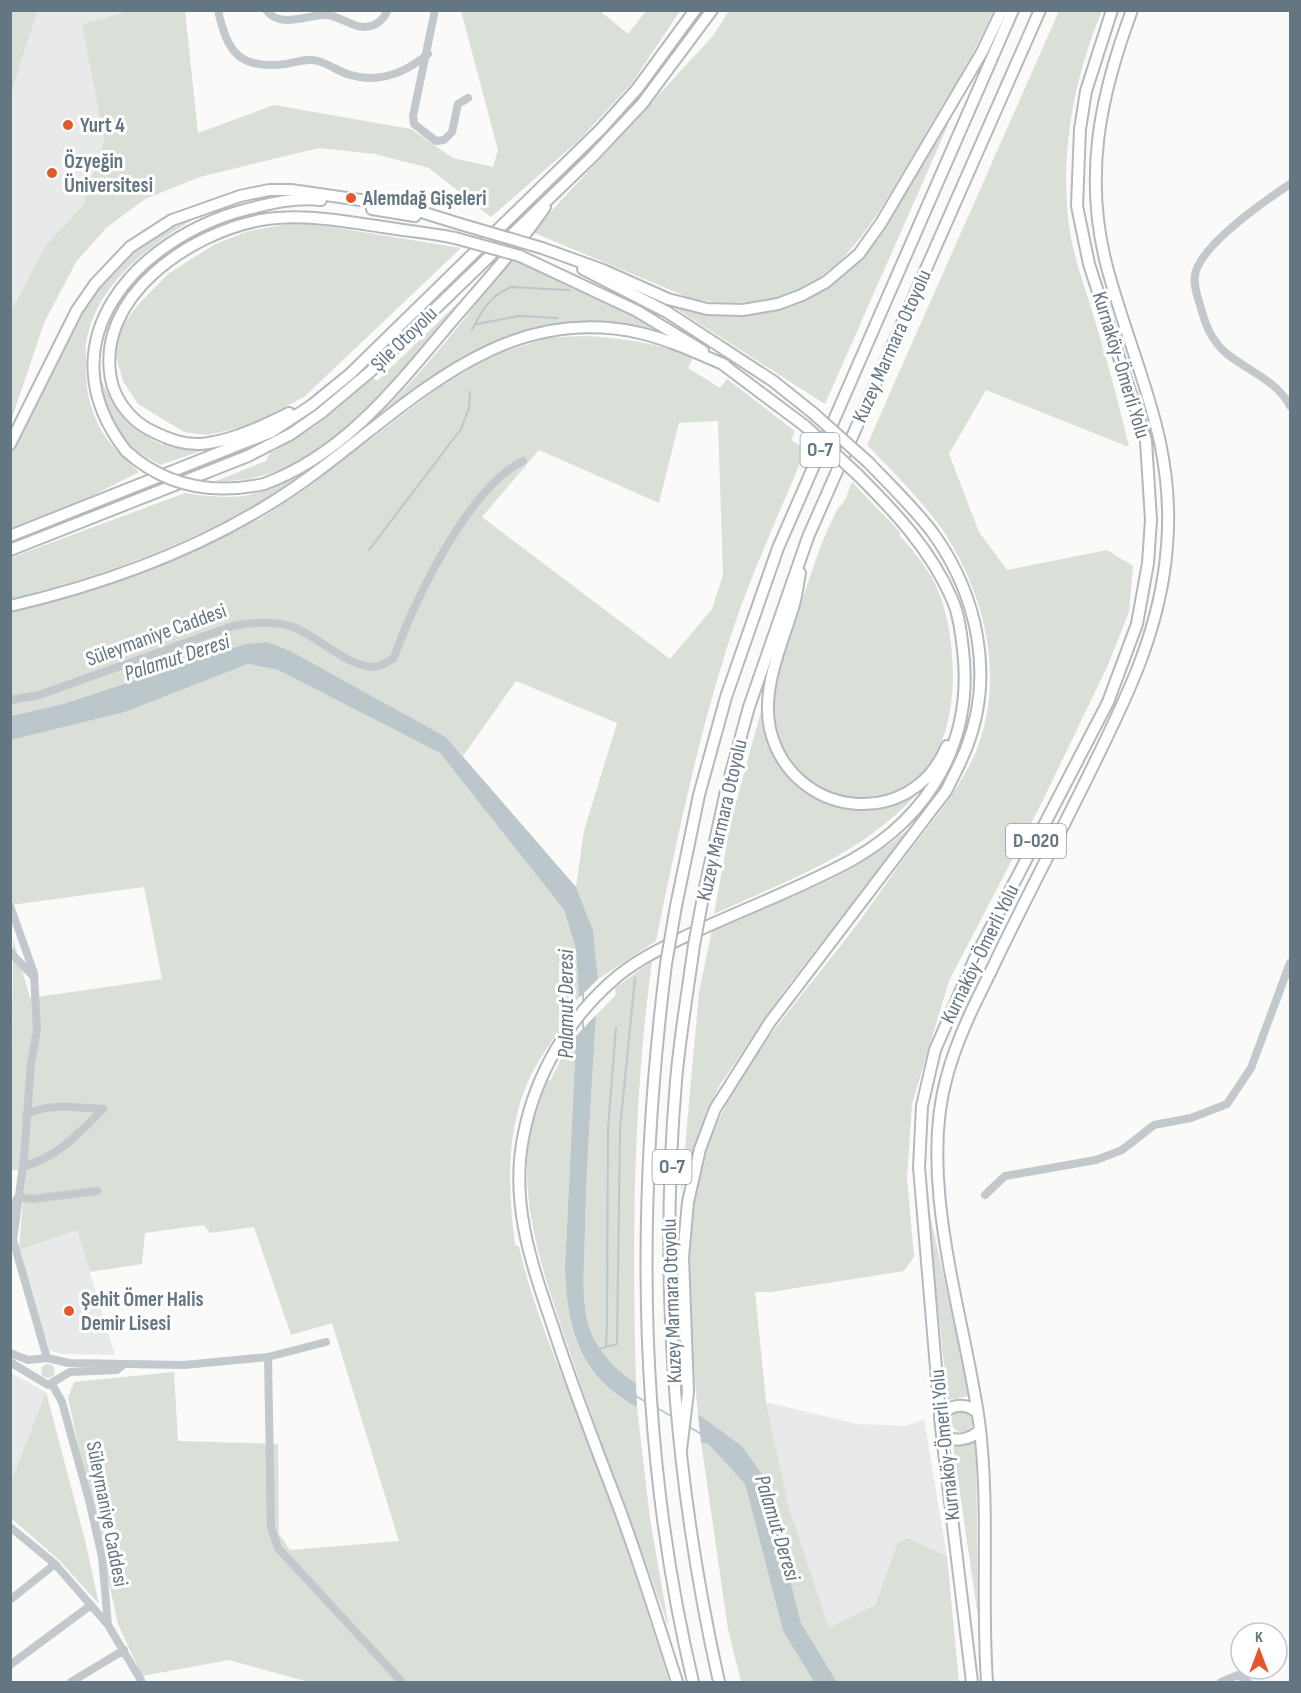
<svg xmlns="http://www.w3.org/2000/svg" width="1301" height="1693" font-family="'Sofia Sans Condensed',sans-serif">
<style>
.built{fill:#e8e9e9}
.green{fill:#dadfd7;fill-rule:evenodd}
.water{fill:#bbc7cb}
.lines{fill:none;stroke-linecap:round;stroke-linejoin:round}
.stream{stroke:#bbc7cb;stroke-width:2}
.highway-casing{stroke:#b4b9bd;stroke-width:14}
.minor{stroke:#c3c8cc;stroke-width:8}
.highway{stroke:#fff;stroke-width:10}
.highway-bridge-casing{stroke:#b4b9bd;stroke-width:14;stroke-linecap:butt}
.highway-bridge{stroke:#fff;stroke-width:10}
.poi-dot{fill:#e4572e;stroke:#fff;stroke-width:2}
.labels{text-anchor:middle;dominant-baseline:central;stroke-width:6;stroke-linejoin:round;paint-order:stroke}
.shield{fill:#fff;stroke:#939fa8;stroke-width:1.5}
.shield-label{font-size:20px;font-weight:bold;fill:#657683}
.poi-label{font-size:21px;font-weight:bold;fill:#657683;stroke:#fff;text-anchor:start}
.street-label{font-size:21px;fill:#657683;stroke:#fff}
.water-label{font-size:22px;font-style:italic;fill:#60757c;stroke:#fff}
</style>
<rect width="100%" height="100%" fill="#fafaf8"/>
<path class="built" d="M11,11H123L124,13L82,24L104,141L83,205L46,245L11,311Z
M77,1230L115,1355L61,1354L49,1350L19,1250Z
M13,1374L46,1392L11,1481L10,1378Z
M766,1402L857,1424L906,1426L924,1419L947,1556L908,1538L897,1544L875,1605L829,1629L789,1510Z"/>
<path class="green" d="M11,10L36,11V15L11,93Z
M123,11H185L198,133L274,105L411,129L453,158L493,167L498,150L461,11H600L628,34L646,11H680L632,83L579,140L491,217L429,168L375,154L319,148L200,177L145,199L106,228L76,262L44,323L11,421V311L46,245L83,205L104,141L82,24L123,13Z
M729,11H993C974,56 945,100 920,143C862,241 825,321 692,299L532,232L712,37Z
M1059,11H1102C1075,75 1061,147 1068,217C1071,250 1083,282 1093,314C1106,358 1119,402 1129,447L986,390L949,454L979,532L1007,570L1107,550L1133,566L1129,612L1108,665L1042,802L949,981L912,1104L907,1178L914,1257L904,1271L771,1292H755L766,1402L789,1509L829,1628L875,1605L897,1544L908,1538L947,1556L959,1682H837L801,1623L764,1477L742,1446L698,1414C688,1312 677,1199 726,1105C759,1041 809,988 852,931C869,909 884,886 900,864C926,829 957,794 974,756C1006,683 987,600 946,535C925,503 892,471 867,445Z
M945,123L948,125L825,404L664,301L747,314L789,305L825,288L855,264L879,234Z
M202,214C152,244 96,281 86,344C85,353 87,357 86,364C85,390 91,417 107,439C116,451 128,461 139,472L88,498L11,528L10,454L90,300C119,257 156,234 202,214Z
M300,222L461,248L304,397L248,426L206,435L184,432L138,404L123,381L116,357L118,332L136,307L168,274L215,244L249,231Z
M510,261L520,262L587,292L663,331C582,314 534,321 461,357C402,398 349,447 288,485C204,539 107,575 11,599L10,558L185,493C205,496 228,499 249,495C354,471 446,341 510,261Z
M460,301C399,375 321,486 216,481L266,461L269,454L316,426L373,378L377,381Z
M580,336C619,337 658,343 693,357L688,368L720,388L727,379L795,431L791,440L806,449C784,502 760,555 740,609C702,717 679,829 656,941L598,979L593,930L576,887L584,831L617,723L516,681L463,756L446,737L267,642L245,644L63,704L11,716L10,613L115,581L260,519L301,492L438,388L491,356L547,338ZM718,421L723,575L712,609L670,659L482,517L539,450L659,503L679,423Z
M101,379C114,411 132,431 163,445L164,443L207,449L160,465C151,459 139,454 132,447C117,434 98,398 101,379Z
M852,482L901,533L899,535C915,552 931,572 940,595C959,648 963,749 909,784C845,825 766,768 774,697C777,676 784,656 791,636C805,593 817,548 838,508C839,506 842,505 843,503C847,498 849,488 852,482Z
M248,664L278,670L440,753L564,910L576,949L579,998L559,1019L561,1026C551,1043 538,1060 530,1077C505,1131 508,1188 515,1245L519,1247C535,1317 565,1381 591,1449C620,1525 645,1604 669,1682H309L229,1660L142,1676L118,1624L68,1398L74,1382L174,1372L178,1441L278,1444L279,1534L290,1550L399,1541L332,1323L291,1335L254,1227L210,1233L204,1225L145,1233L142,1264L90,1272L77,1230L19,1250L25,1171L11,1170L13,939L30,998L162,979L144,887L11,905V740L125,712Z
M764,700C769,719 773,751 783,767C812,818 879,815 922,788C865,854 792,878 714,914L731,821Z
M912,826L784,991L719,1086L704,1119L681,1193L699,992L712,930C783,899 852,879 912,826Z
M652,961C633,1101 632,1241 636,1383C616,1371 596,1349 589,1327C580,1296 585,1259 585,1227C587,1156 592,1085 596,1015L616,995L615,988Z
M576,1036L565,1269C567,1330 579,1377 637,1407L650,1519L669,1628C636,1532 598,1438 566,1341C547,1283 526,1226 527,1164C528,1135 537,1107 547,1080L550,1081L562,1057L569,1049L570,1043Z
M925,1192L970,1396L948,1400Z
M41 1371a7 7 0 1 1 14 0a7 7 0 1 1-14 0Z
M46,1392L85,1540L99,1604L60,1561L11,1518V1481Z
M951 1421a11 11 0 1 1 22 0a11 11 0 1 1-22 0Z
M976,1441L978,1617L953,1445Z
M701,1442L709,1445L745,1484L783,1631L814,1682H741L728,1629Z"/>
<path class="water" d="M267,642L290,651L446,737L576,887L593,930L598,979L579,998L576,949L564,910L440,753L278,670L248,664L125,712L11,740V716L63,704L245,644Z
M596,1015C592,1085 587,1156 585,1227C585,1259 580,1296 589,1327C596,1349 616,1371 636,1383L637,1407C580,1377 567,1330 565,1269L576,1036Z
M698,1414L742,1446L764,1477L801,1623L837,1682H814L783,1631L745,1484L709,1445L701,1442Z"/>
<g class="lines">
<path class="stream" d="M476,324L519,316L557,318
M472,330C481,311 491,295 511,287L569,290
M369,550L461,429L469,408L470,392
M583,1006V994
M583,1030V1018
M606,1347L617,1344L620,1129L635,978
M599,1349L606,1347L607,1322L608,1128L616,1028
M636,1396L646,1402
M657,1408L673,1417
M688,1426L701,1434"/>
<g class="highway-casing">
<path id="highway" d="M372,209L415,216
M542,248L603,270L668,299L707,309L743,310L778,304L802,295L826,282L859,254L881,223L982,52L1002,10
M520,256L637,311L703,351
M583,269L667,312L773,381L813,413
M721,363L805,426
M289,413C263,426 238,438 209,443C187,447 167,439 148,429C130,419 115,400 111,379C95,297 190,233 261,220C302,213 342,221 383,227C407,231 431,233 455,238
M10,444L77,310L95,284L130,247L172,220L240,196L269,190H291L402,206L460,224
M126,451C41,342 137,237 248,209C272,203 296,197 321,200
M264,484C349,453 402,379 458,314C488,279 519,245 545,207
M10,536L271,432L312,405L350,374L601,129L637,89L695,10
M10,550L248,456L291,434L321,413L371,371L592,157L642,104L712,10
M800,573C798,583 797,594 794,604C783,643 761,687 770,729C791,818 911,833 947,746
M10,606C100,585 192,552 271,503C390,430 484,298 640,333C670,340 697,353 725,365
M704,892L726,791L749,707L808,537L1040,10
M676,906L699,795L726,697L778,548L1013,10
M694,945C688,990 680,1035 676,1081C659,1283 675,1485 719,1682
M666,964C636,1203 637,1446 693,1682
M940,1418C949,1404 964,1402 977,1412
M942,1433C952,1444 970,1440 980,1430
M681,1450L688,1392L683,1257L688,1202L700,1149L715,1109L770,1022L946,791C953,777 960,764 966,749C995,676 978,596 933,533C914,508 890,485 868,462
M677,1682C658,1623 640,1564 618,1505C596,1447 573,1389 554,1330C532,1265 509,1203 524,1133C536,1074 567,1021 612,981C633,962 658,950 682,938C738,911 797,890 852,860C930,816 974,741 963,650C961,633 959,615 952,599C931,550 895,512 858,475
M972,1682L941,1427L919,1167L922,1106L935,1050L975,958L1108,702L1137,624L1148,563L1151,520L1146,441L1089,264L1077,206L1080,129L1086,91L1112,10
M987,1682C981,1596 990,1505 979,1421C964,1315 917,1180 947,1076C957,1039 974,1005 991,971C1023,903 1059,836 1092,768C1128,695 1161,628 1167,546C1176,440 1133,365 1107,267C1083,176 1100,96 1132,10"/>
</g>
<path class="minor" d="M218,10C227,52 239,70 286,64C296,62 308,58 318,61C328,64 337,70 347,74C377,84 404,74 428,54
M266,10C280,29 306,15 325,15C341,15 354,31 371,26C379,24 384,18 388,10
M435,10L413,116L414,124L436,141L444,140L452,132L458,104L468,98
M1290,184C1265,201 1200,245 1195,275C1193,287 1199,300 1202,312C1207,329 1213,342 1227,354C1249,371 1277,381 1290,406
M10,700L39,695L233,626C253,622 273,621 293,627C317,636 347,666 373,667C381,667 387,662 394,658C413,602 469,487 523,461
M10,906L34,973L37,1030L31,1063L24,1158L13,1240L47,1358
M10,952L33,976
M26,1115C48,1102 78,1108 103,1109
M23,1167C60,1155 76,1136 103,1109
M985,1195L1005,1176L1096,1160L1122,1150L1154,1125L1191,1118L1227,1104L1251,1068L1290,963
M10,1212L18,1197L32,1199L97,1191
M10,1353L28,1360L47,1358L69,1363L184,1365L268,1357L326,1342
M268,1357L271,1527L278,1548L402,1682
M10,1362L48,1385L70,1372L117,1370L123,1365
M52,1384L62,1402L90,1504L102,1557L108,1625L142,1682
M10,1527L55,1564L108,1625
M10,1600L55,1564
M10,1665L91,1605
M71,1682L124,1650
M1221,1682L1238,1675L1248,1682"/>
<use href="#highway" class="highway"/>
<g class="highway-bridge-casing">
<path id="highway-bridge" d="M460,224L542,248
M455,238L520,256
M813,413L868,462
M805,426L858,475
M126,451C166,487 213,495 264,484
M694,945L704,892
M666,964L676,906"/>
</g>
<use href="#highway-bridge" class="highway-bridge"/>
</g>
<g class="poi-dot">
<circle cx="68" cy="125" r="6"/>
<circle cx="52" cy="173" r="6"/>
<circle cx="351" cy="198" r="6"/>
<circle cx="69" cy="1311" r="6"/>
</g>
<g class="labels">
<g class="shield">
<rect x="800.5" y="433" width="39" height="34" rx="4.5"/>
<rect x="1006" y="824" width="60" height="34" rx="4.5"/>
<rect x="652.5" y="1150" width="39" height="34" rx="4.5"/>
</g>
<g class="shield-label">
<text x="820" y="450">O-7</text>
<text x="1036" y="841">D-020</text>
<text x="672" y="1167">O-7</text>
</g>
<g class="poi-label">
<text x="80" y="125">Yurt 4</text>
<text x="64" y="161">Özyeğin<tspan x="64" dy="24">Üniversitesi</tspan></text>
<text x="363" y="198">Alemdağ Gişeleri</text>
<text x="81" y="1299">Şehit Ömer Halis<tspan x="81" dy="24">Demir Lisesi</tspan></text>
</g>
<g class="street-label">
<text transform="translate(404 339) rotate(-44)">Şile Otoyolu</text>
<text transform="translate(892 346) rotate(-66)">Kuzey Marmara Otoyolu</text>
<text transform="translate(1121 365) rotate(73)">Kurnaköy-Ömerli Yolu</text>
<text transform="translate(156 635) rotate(-20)">Süleymaniye Caddesi</text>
<text transform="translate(722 820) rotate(-77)">Kuzey Marmara Otoyolu</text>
<text transform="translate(980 954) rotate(-64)">Kurnaköy-Ömerli Yolu</text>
<text transform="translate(672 1301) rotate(-92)">Kuzey Marmara Otoyolu</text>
<text transform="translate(945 1445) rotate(-96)">Kurnaköy-Ömerli Yolu</text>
<text transform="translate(107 1514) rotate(79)">Süleymaniye Caddesi</text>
</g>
<g class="water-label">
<text transform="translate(177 658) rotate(-18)">Palamut Deresi</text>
<text transform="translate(566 1004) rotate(-90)">Palamut Deresi</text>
<text transform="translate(777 1528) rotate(73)">Palamut Deresi</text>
</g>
</g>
<rect width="1301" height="1693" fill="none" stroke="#657683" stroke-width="24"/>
<g transform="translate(1259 1651)"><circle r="28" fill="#ffffff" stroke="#c1c8cd" stroke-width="1.5"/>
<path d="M0-4.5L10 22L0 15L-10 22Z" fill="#e4572e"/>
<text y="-9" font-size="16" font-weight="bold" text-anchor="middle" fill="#657683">K</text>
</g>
</svg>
